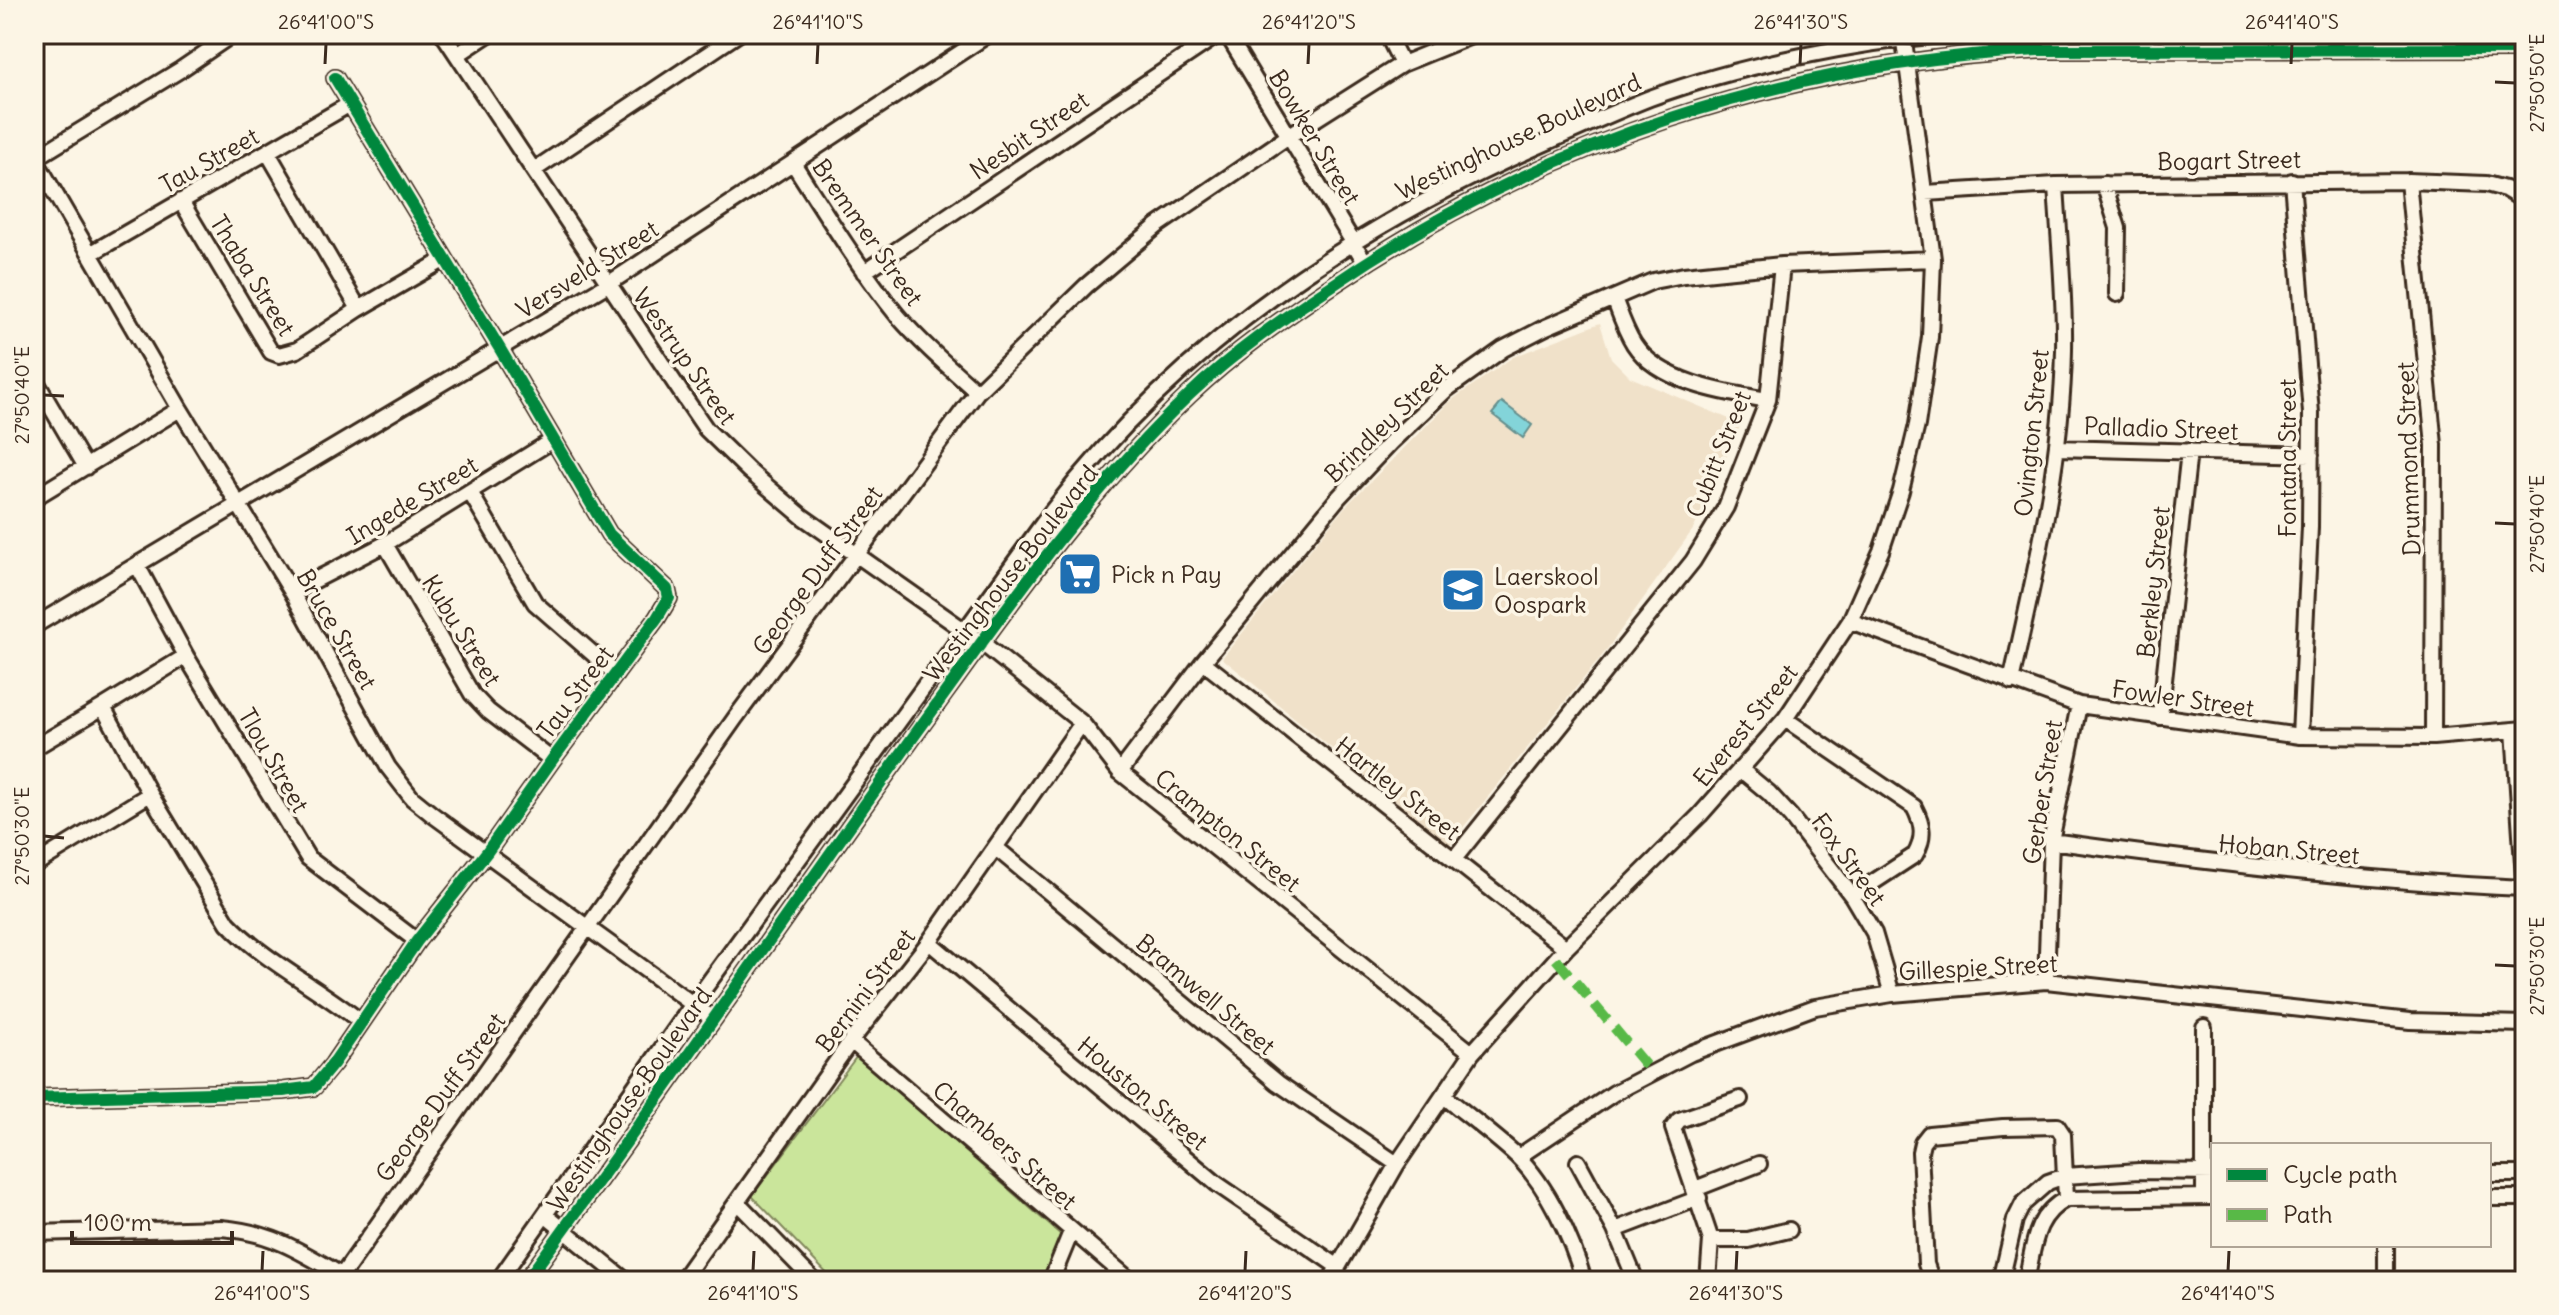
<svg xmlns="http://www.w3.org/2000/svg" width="2559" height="1315" font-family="Delius,sans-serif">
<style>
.built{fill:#f0e1c9}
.green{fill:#cae59b;stroke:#82885c;stroke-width:2}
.water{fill:#83d4d9;stroke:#66908e;stroke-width:2}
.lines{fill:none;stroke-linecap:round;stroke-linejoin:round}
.minor-casing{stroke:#3b2a1e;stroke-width:20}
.minor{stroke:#fcf5e5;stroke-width:14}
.quiet{stroke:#58b947;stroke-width:10;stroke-dasharray:20 10;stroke-linecap:butt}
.cycleway-casing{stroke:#fcf5e5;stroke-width:17}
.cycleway{stroke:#00873e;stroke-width:12}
.ticks{fill:none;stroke:#3b2a1e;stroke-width:3}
.labels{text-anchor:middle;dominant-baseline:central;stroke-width:7;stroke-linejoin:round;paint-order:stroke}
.street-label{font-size:24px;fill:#3b2a1e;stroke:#fcf5e5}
.poi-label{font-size:24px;fill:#3b2a1e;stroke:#fcf5e5;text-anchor:start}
.neatline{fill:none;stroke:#3b2a1e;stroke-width:3}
.ticks-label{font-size:20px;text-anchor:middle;fill:#3b2a1e}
</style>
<rect width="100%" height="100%" fill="#fcf5e5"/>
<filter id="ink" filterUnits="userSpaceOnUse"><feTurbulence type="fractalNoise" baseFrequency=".0125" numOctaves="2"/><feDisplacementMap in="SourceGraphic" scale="16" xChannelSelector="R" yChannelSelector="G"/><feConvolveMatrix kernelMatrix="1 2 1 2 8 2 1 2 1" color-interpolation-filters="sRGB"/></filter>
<g filter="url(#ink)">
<path class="built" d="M1600,323L1611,358L1630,377L1741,424L1694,528L1605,652L1449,845L1222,658L1345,507L1453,399L1513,357Z"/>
<path class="green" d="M857,1056L1061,1235L1041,1281H834L752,1196Z"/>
<path class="water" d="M1502,402L1532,425L1523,438L1492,414Z"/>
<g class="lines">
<g class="minor-casing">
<path id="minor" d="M443,34L680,391L706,429L749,471L803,517L982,643L1082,723L1120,772L1472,1053
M1227,34L1365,262
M1387,34L1402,64
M457,55L489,34
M268,153L359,309
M34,159L180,70L233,34
M35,159L180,409L292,592L388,767L412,798L433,815L713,1019
M793,163C826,214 858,267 897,315C921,343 949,367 977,392
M534,170L738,34
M2292,181L2311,413L2310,527L2300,736
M2408,181L2434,445L2433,737
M2104,184L2118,228L2117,294
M1925,193L2056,185L2408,181L2486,184L2505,189L2520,198L2525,205
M181,201L271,352L279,355L297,350L359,309L445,259
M90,254L350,104
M864,272L1219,34
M1614,298C1620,314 1625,330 1634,344C1659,383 1726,393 1768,400
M34,378L86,467
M2057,448L2311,455
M470,492L535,603L616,674
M34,498L180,409
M385,544L472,694L488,711L552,760
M137,565L186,656L308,858L417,941
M292,592L385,544L553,440
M1850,621L2079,705L2300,736L2433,737L2525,729
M34,626L608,284L989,34
M1203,662L1566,948
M2011,682C2035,573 2062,463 2064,350C2065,295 2059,239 2056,185
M103,707L186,656
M2160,717L2189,451
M1785,719L1914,807C1923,824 1925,838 1915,855L1852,896
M2514,730L2525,894
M34,748L103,707L150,794L228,923C264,961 319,988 361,1022
M1740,769L1769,793L1791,817L1852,896L1874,933L1892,994
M1120,772L1203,662L1338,498L1391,442L1447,389L1503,349L1546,327L1653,281L1684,275L1782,265L1933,259
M2051,841C2209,863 2365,881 2524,888
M996,848L1278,1083L1397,1164
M1454,859L1693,561L1726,507L1768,400L1782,265
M34,865L150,794
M929,942L1217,1184L1337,1266
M2046,981L2051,841L2079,705
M851,1041L1131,1281
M1444,1096C1467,1115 1493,1134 1516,1155C1548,1186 1572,1239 1584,1281
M34,1098L283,1091L314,1087L333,1064L417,941L487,852L552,760L657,618L669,598L667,589L609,534L500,349L335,78
M1518,1157L1614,1093L1691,1053L1815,1007L1892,994L2046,981L2410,1021L2525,1024
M1578,1162L1615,1230
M2489,1174H2525
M1695,1189L1759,1164
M2204,1197V1027
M2489,1198H2525
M738,1203L814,1281
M545,1215L626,1281
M34,1233L221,1228C270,1232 299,1250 341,1275
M1711,1240H1748L1789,1230
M338,1281L736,717L977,392L1086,286L1157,226L1290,135L1402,64L1476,34
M498,1281L693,1004L1052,511C1180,344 1353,227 1545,143C1580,128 1614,112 1650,98C1740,65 1856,42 1951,34
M526,1281C660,1099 787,912 919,729C1003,613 1085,494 1189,395C1234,352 1285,317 1336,283C1544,141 1787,63 2038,50L2525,49
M681,1281L851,1041L929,942L1082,723
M1051,1281L1071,1232
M1330,1281L1397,1164L1472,1053L1566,948L1700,815L1785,719L1850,621L1881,551L1901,491L1917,425L1930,337L1933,259L1903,34
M1636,1281L1615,1230L1699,1198
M1708,1281L1711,1240L1673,1128L1679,1120L1740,1099
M1932,1281L1926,1264L1920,1152L1922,1143L1929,1134L2003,1127L2057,1126L2063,1135L2066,1199
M2001,1281L2015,1220L2023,1204L2048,1182L2065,1176L2139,1171L2213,1172
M2026,1281C2034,1249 2033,1216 2066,1199L2213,1197
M2386,1281V1245"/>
</g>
<use href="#minor" class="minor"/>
<path class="quiet" d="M1556,959L1652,1073"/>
<g class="cycleway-casing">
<path id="cycleway" d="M34,1098L283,1091L314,1087L333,1064L417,941L487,852L552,760L657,618L669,598L667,589L609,534L500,349L335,78
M526,1281C660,1099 787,912 919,729C1003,613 1085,494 1189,395C1234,352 1285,317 1336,283C1544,141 1787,63 2038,50L2525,49"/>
</g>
<use href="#cycleway" class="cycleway"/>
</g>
</g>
<path class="ticks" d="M325,64L326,44M817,64L818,44M1308,64L1309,44M1800,64L1801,44M2291,64L2292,44M2495,82L2515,83M44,395L64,396M2495,523L2515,524M44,836L64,838M2495,965L2515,966M262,1271L263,1251M753,1271L754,1251M1245,1271L1246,1251M1736,1271L1737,1251M2228,1271L2229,1251"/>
<defs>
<g id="supermarket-square" transform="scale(2.3)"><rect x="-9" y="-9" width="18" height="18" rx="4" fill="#1f6fb2" stroke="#fcf5e5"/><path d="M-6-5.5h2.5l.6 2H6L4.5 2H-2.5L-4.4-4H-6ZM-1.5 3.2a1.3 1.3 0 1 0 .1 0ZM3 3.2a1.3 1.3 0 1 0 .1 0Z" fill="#fff"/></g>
<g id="school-square" transform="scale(2.3)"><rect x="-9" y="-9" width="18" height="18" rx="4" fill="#1f6fb2" stroke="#fcf5e5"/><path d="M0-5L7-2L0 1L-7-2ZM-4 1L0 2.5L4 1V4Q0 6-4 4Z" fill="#fff"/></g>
</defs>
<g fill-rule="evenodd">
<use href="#supermarket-square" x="1080" y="574"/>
<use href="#school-square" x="1463" y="590"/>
</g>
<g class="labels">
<g class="street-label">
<text transform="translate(1029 135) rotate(-34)">Nesbit Street</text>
<text transform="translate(1518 136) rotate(-25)">Westinghouse Boulevard</text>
<text transform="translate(1315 137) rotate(59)">Bowker Street</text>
<text transform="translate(209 160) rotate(-29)">Tau Street</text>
<text transform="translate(2229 160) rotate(-1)">Bogart Street</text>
<text transform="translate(868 232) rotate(55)">Bremmer Street</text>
<text transform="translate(587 269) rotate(-32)">Versveld Street</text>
<text transform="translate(253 275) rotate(58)">Thaba Street</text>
<text transform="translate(685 356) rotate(55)">Westrup Street</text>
<text transform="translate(1386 422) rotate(-44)">Brindley Street</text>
<text transform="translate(2161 428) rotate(2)">Palladio Street</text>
<text transform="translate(2031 433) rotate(-84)">Ovington Street</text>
<text transform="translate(1718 454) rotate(-68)">Cubitt Street</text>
<text transform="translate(2287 458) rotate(-90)">Fontana Street</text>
<text transform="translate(2408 459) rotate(-92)">Drummond Street</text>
<text transform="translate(412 500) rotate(-31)">Ingede Street</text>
<text transform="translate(817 570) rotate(-54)">George Duff Street</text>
<text transform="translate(1010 573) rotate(-52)">Westinghouse Boulevard</text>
<text transform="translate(2153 582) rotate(-84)">Berkley Street</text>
<text transform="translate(337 629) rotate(60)">Bruce Street</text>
<text transform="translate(462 630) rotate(58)">Kubu Street</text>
<text transform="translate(575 692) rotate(-53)">Tau Street</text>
<text transform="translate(2183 698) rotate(8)">Fowler Street</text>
<text transform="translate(1745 725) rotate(-51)">Everest Street</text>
<text transform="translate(274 760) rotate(60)">Tlou Street</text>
<text transform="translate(1398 788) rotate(38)">Hartley Street</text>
<text transform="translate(2042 792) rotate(-81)">Gerber Street</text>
<text transform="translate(1228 830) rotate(39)">Crampton Street</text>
<text transform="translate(2289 849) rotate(5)">Hoban Street</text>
<text transform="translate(1849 859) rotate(54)">Fox Street</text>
<text transform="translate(1978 967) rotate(-3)">Gillespie Street</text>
<text transform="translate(865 990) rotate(-53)">Bernini Street</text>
<text transform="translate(1206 994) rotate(40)">Bramwell Street</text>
<text transform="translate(1143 1093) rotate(40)">Houston Street</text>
<text transform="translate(440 1097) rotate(-54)">George Duff Street</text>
<text transform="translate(629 1099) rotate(-55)">Westinghouse Boulevard</text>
<text transform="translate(1005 1145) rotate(41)">Chambers Street</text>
</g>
<g class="poi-label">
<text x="1111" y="574">Pick n Pay</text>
<text x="1494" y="576">Laerskool<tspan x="1494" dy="28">Oospark</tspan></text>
</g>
</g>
<rect width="2559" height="1315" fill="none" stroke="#fcf5e5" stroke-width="88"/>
<rect x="2211" y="1143" width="280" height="104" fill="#fcf5e5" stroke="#afa495" stroke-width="2"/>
<rect x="2227" y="1169" width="40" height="12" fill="#00873e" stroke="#afa495" stroke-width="2"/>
<text x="2283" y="1183" font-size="24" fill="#3b2a1e">Cycle path</text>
<rect x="2227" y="1209" width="40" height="12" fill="#58b947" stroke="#afa495" stroke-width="2"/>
<text x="2283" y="1223" font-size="24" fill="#3b2a1e">Path</text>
<path d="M72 1231v12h160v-12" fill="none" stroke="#3b2a1e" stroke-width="4"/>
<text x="84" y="1231" font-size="24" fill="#3b2a1e" stroke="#fcf5e5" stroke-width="6" paint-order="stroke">100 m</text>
<rect x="44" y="44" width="2471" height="1227" class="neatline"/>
<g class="ticks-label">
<text x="326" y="29">26°41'00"S</text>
<text x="818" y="29">26°41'10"S</text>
<text x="1309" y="29">26°41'20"S</text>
<text x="1801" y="29">26°41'30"S</text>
<text x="2292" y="29">26°41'40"S</text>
<text transform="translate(2537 83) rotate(-90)" y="7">27°50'50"E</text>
<text transform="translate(22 395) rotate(-90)" y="7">27°50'40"E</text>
<text transform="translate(2537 524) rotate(-90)" y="7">27°50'40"E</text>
<text transform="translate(22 836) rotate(-90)" y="7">27°50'30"E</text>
<text transform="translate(2537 966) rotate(-90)" y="7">27°50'30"E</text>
<text x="262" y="1300">26°41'00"S</text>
<text x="753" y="1300">26°41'10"S</text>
<text x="1245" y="1300">26°41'20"S</text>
<text x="1736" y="1300">26°41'30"S</text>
<text x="2228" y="1300">26°41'40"S</text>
</g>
</svg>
